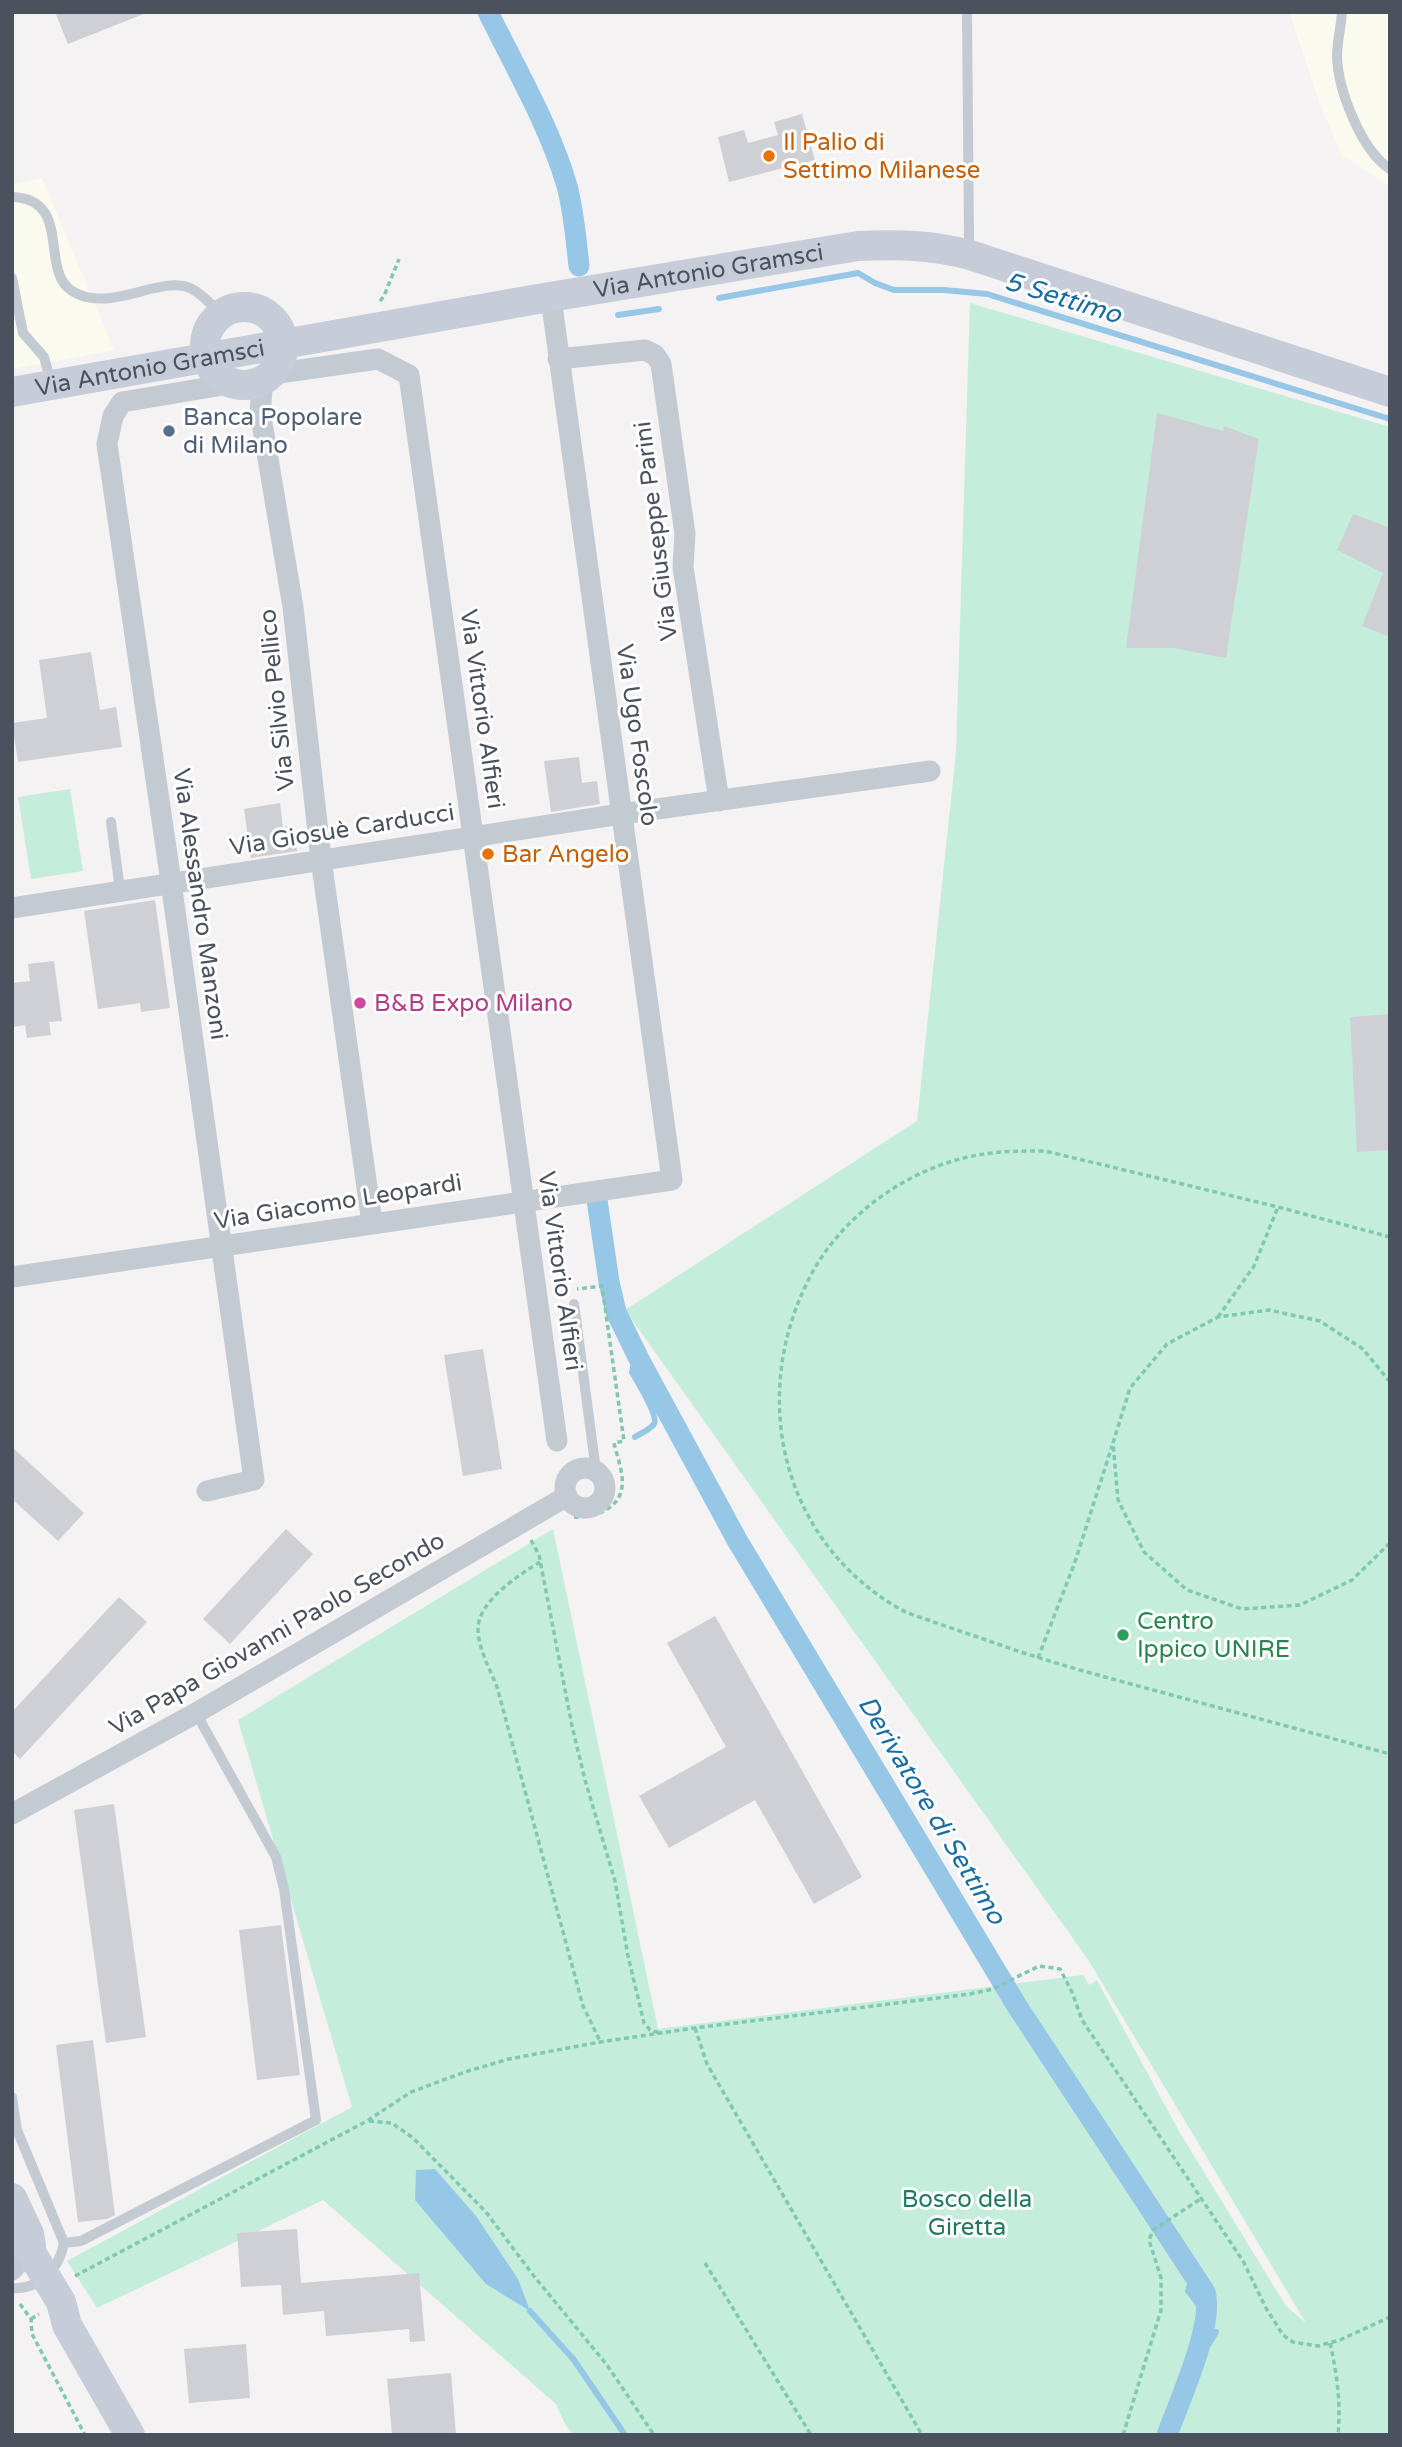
<svg xmlns="http://www.w3.org/2000/svg" width="1402" height="2447" font-family="'Varela Round',sans-serif">
<style>
.commercial{fill:#fbfaee}
.green{fill:#c5eddb}
.water{fill:#96c7e6}
.lines{fill:none;stroke-linecap:round;stroke-linejoin:round}
.stream{stroke:#96c7e6;stroke-width:6}
.canal{stroke:#96c7e6;stroke-width:21}
.building{fill:#cfd0d6}
.path{stroke:#7fc8b1;stroke-width:3.5;stroke-dasharray:5 3.5;stroke-linecap:butt}
.lane{stroke:#c4cad2;stroke-width:10}
.street{stroke:#c4cad2;stroke-width:21}
.secondary{stroke:#c6ccd8;stroke-width:30}
.food-dot{fill:#e8710a;stroke:#fff;stroke-width:2.5}
.service-dot{fill:#5c6f8a;stroke:#fff;stroke-width:2.5}
.hotel-dot{fill:#d1479c;stroke:#fff;stroke-width:2.5}
.leisure-dot{fill:#2e9e5b;stroke:#fff;stroke-width:2.5}
.labels{text-anchor:middle;dominant-baseline:central;stroke-width:6;stroke-linejoin:round;paint-order:stroke}
.food-label{font-size:24px;fill:#c56008;stroke:#fff;text-anchor:start}
.street-label{font-size:24px;fill:#4b525e;stroke:#fff}
.service-label{font-size:24px;fill:#4e5e75;stroke:#fff;text-anchor:start}
.hotel-label{font-size:24px;fill:#b23c85;stroke:#fff;text-anchor:start}
.leisure-label{font-size:24px;fill:#27864d;stroke:#fff;text-anchor:start}
.park-label{font-size:24px;fill:#207b5d;stroke:#fff}
.water-label{font-size:26px;font-style:italic;fill:#186ea3;stroke:#fff}
</style>
<rect width="100%" height="100%" fill="#f4f2f2"/>
<path class="commercial" d="M1289,12H1390V187L1341,154L1319,101Z
M42,178L114,350L12,369V184Z"/>
<path class="green" d="M970,303L1390,427V2435H574L566,2426L556,2404L323,2200L97,2308L67,2261L352,2107L238,1720L553,1529L658,2029L1083,1975L1089,1985L1097,1980L1180,2133L1286,2306L1306,2323L1089,1961L625,1310L917,1121L956,752Z
M70,789L83,871L31,879L18,797Z"/>
<path class="water" d="M435,2169L476,2216L518,2279L530,2311L486,2284L415,2200L416,2170Z"/>
<g class="lines">
<path class="stream" d="M719,298L858,273L875,283L894,290H944L987,294L1390,419
M618,315L659,309
M635,1437C640,1434 651,1429 654,1424C659,1416 637,1381 632,1372L633,1367L641,1363
M530,2311L574,2360L625,2435
M1198,2347L1208,2345L1216,2332
M1161,2435C1168,2414 1203,2326 1200,2309C1199,2303 1192,2296 1188,2291L1190,2285L1197,2280"/>
<path class="canal" d="M488,12C514,65 551,129 567,186C574,212 576,240 579,266
M597,1200L609,1282L616,1312L641,1363L737,1540L1017,2006L1205,2292C1215,2323 1179,2402 1167,2435"/>
</g>
<path class="building" d="M55,12H146V13L68,44Z
M802,114L815,160L729,182L718,137L744,130L748,143L778,135L774,122Z
M1157,413L1223,431L1224,426L1259,439L1226,658L1173,648H1126Z
M1353,514L1390,528V637L1362,626L1383,573L1337,550Z
M91,652L100,710L116,707L122,747L18,762L12,723L47,718L39,660Z
M579,757L582,783L597,781L600,804L551,812L544,761Z
M280,803L283,827L293,826L297,851L251,858L244,809Z
M155,900L170,1008L141,1012L140,1003L98,1009L84,911Z
M54,961L62,1021L49,1022L51,1035L27,1038L25,1025L12,1027V983L30,981L28,964Z
M1390,1014V1150L1357,1152L1350,1017Z
M483,1349L502,1469L463,1476L444,1355Z
M12,1447L84,1513L58,1541L12,1499Z
M286,1529L313,1554L230,1644L203,1619Z
M119,1597L147,1622L20,1759L12,1751V1712Z
M715,1616L862,1877L814,1904L755,1800L669,1848L639,1796L726,1747L667,1643Z
M114,1804L146,2037L106,2043L74,1810Z
M281,1925L300,2075L257,2080L239,1930Z
M93,2040L115,2215L107,2219L78,2222L56,2045Z
M297,2229L301,2283L419,2273L425,2341L410,2342L409,2329L326,2336L324,2311L283,2315L281,2285L241,2287L237,2233Z
M246,2344L250,2398L189,2403L184,2349Z
M451,2373L456,2435H392L387,2379Z"/>
<g class="lines">
<path class="path" d="M380,301L384,296L399,259
M1390,1237L1278,1207L1045,1151C1019,1151 994,1151 968,1157C905,1171 843,1216 812,1273C748,1392 779,1538 898,1608C908,1614 920,1617 931,1621C951,1628 972,1635 992,1642C1050,1663 1109,1678 1168,1694C1242,1714 1316,1734 1390,1754
M1218,1317L1254,1266L1278,1207
M1390,1382L1363,1349L1320,1321L1269,1310L1218,1317L1167,1344L1130,1388L1113,1443L1118,1500L1144,1552L1187,1590L1242,1609L1300,1605L1352,1580L1390,1543
M574,1517C593,1518 619,1510 622,1487C624,1474 617,1456 614,1443L624,1441L602,1286L577,1289
M531,1540L539,1555L572,1726L585,1780L615,1881L628,1956L644,2023L650,2030L660,2033
M540,1562C519,1575 478,1601 478,1629C478,1648 490,1669 497,1687L583,2006L600,2041
M1038,1658L1075,1562L1112,1446
M695,2028L707,2064L922,2435
M369,2121L392,2123L413,2138L486,2212L533,2275L607,2365L654,2435
M705,2263L811,2435
M75,2276L367,2121L411,2092L465,2072L509,2059L600,2042L695,2028L970,1994L993,1989L1039,1966L1060,1969L1072,1992L1082,2020L1243,2261L1266,2308L1283,2335L1293,2342L1318,2346L1340,2340L1390,2317
M20,2304L31,2319L32,2334L85,2435
M31,2319L39,2314
M1330,2343C1337,2373 1341,2404 1338,2435
M1123,2435L1161,2310V2278L1149,2240L1153,2230L1202,2198"/>
<path class="lane" d="M967,12L969,241
M1342,12C1341,27 1337,42 1337,56C1338,90 1361,150 1390,169
M12,197C73,199 39,270 72,291C111,315 161,273 192,289C203,295 212,305 221,314
M12,278L23,333L44,357L51,382
M111,822L120,890
M574,1304L596,1471
M12,2097L17,2130L64,2243C59,2269 40,2290 12,2288
M64,2243L81,2241L316,2120L284,1889L276,1857L196,1713"/>
<path class="street" d="M558,359L645,350L655,355L661,364L685,534L683,567L719,801
M272,374L378,359L409,375L557,1441
M263,380L260,411L293,607L321,859L372,1223
M12,908L621,814L930,771
M12,1277L672,1180L551,298
M565 1488a20 20 0 1 1 40 0a20 20 0 1 1-40 0Z
M207,1491L254,1480L171,882L107,444L113,416L122,402L235,383
M12,1814L196,1713L567,1496
M12,2270L20,2261L32,2254"/>
<g class="secondary">
<circle cx="244" cy="346" r="39"/>
<path id="s1" d="M12,392L538,299L858,246C897,244 932,245 970,255L1390,392"/>
<path d="M12,2198L29,2234L31,2246"/>
<path d="M12,2231L18,2241L32,2254L61,2302L67,2325L130,2435"/>
</g>
</g>
<g class="food-dot">
<circle cx="769" cy="156" r="7"/>
<circle cx="488" cy="854" r="7"/>
</g>
<circle class="service-dot" cx="169" cy="431" r="7"/>
<circle class="hotel-dot" cx="360" cy="1003" r="7"/>
<circle class="leisure-dot" cx="1123" cy="1635" r="7"/>
<g class="labels">
<g class="food-label">
<text x="783" y="142">Il Palio di<tspan x="783" dy="28">Settimo Milanese</tspan></text>
<text x="502" y="854">Bar Angelo</text>
</g>
<g class="street-label">
<text stroke="none"><textPath href="#s1" startOffset="707">Via Antonio Gramsci</textPath></text>
<text stroke="none"><textPath href="#s1" startOffset="140">Via Antonio Gramsci</textPath></text>
<text transform="translate(656 531) rotate(-97)">Via Giuseppe Parini</text>
<text transform="translate(277 700) rotate(-96)">Via Silvio Pellico</text>
<text transform="translate(482 709) rotate(82)">Via Vittorio Alfieri</text>
<text transform="translate(637 735) rotate(82)">Via Ugo Foscolo</text>
<text transform="translate(342 830) rotate(-9)">Via Giosuè Carducci</text>
<text transform="translate(200 904) rotate(82)">Via Alessandro Manzoni</text>
<text transform="translate(338 1202) rotate(-9)">Via Giacomo Leopardi</text>
<text transform="translate(560 1271) rotate(82)">Via Vittorio Alfieri</text>
<text transform="translate(277 1634) rotate(-30)">Via Papa Giovanni Paolo Secondo</text>
</g>
<g class="service-label">
<text x="183" y="417">Banca Popolare<tspan x="183" dy="28">di Milano</tspan></text>
</g>
<g class="hotel-label">
<text x="374" y="1003">B&amp;B Expo Milano</text>
</g>
<g class="leisure-label">
<text x="1137" y="1621">Centro<tspan x="1137" dy="28">Ippico UNIRE</tspan></text>
</g>
<g class="park-label">
<text x="967" y="2199">Bosco della<tspan x="967" dy="28">Giretta</tspan></text>
</g>
<g class="water-label">
<text transform="translate(1063 298) rotate(17)">5 Settimo</text>
<text transform="translate(932 1810) rotate(59)">Derivatore di Settimo</text>
</g>
</g>
<rect width="1402" height="2447" fill="none" stroke="#4b525e" stroke-width="28"/>
</svg>
